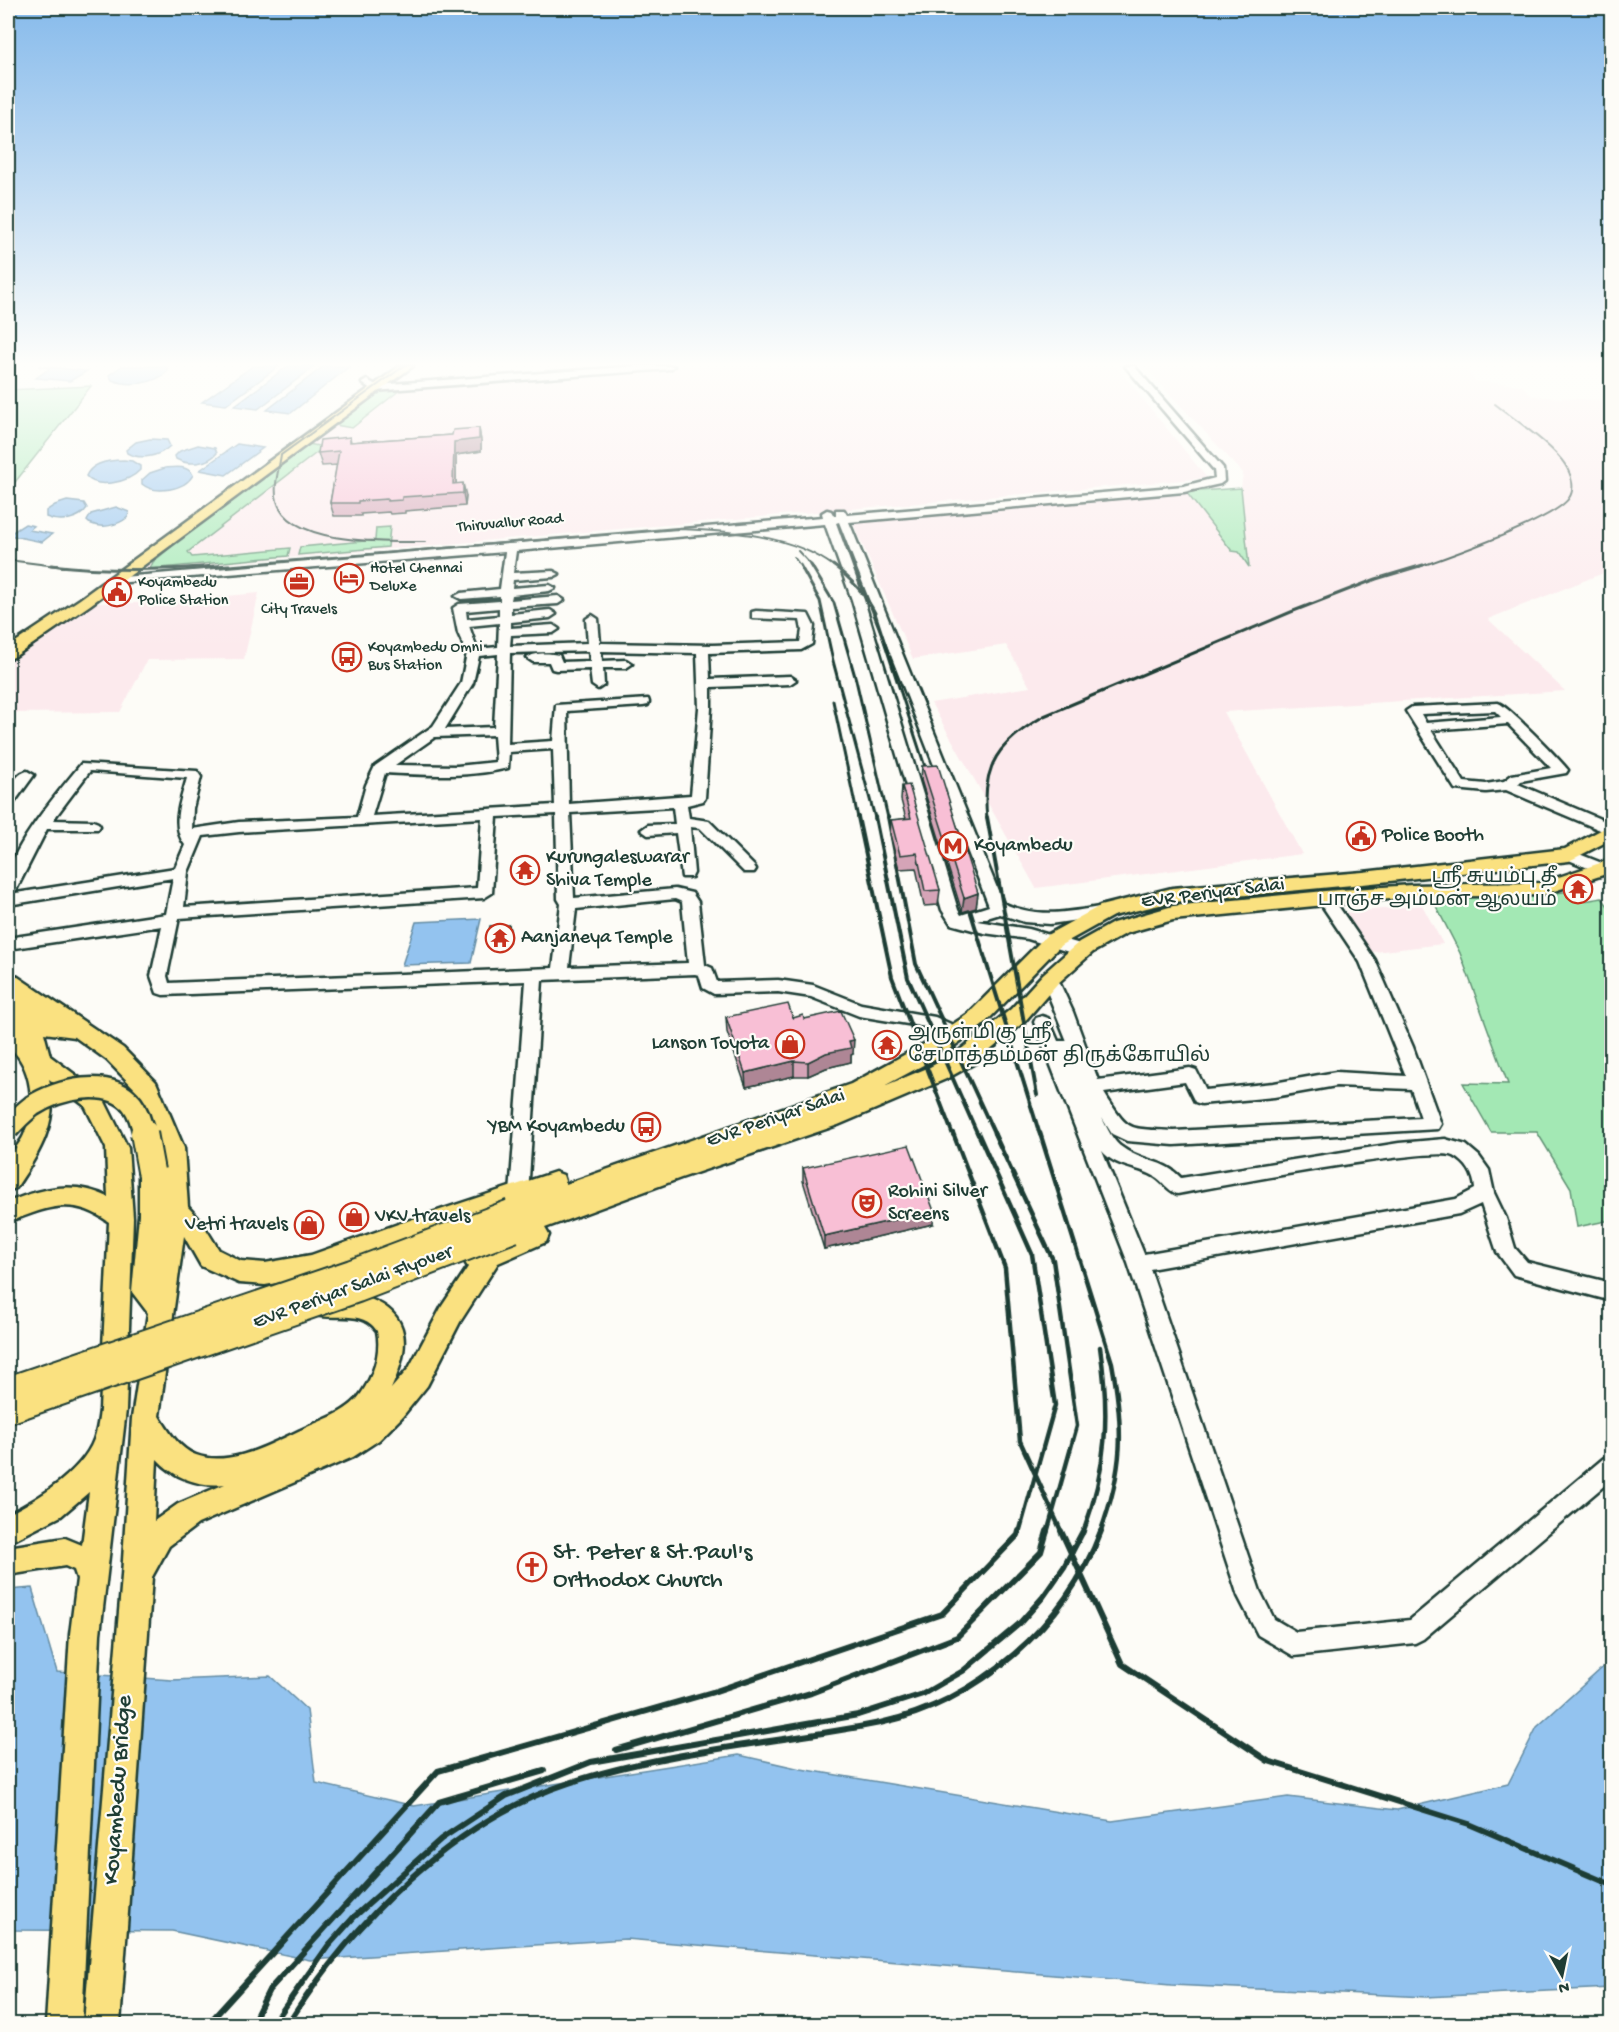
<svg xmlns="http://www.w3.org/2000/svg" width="1619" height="2032" font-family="'Gochi Hand','Noto Sans Tamil',sans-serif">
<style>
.built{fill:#fceaed}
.green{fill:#a3e8b4;stroke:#619274;stroke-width:1.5}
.water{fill:#93c3ef;stroke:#658da4;stroke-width:1.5}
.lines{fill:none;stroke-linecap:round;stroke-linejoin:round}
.minor-casing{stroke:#1f3d34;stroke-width:5}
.major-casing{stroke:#1f3d34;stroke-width:5}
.minor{fill:#fdfcf7;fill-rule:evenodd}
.major{fill:#fae180;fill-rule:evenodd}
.rail-far4{stroke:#1f3d34;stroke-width:2}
.rail-far3{stroke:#1f3d34;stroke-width:3}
.rail-far2{stroke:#1f3d34;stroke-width:4}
.rail-far1{stroke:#1f3d34;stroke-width:4.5}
.rail{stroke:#1f3d34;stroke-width:6}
.major-bridge-far1-casing{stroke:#1f3d34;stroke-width:25;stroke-linecap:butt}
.major-bridge-casing{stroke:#1f3d34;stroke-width:30;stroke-linecap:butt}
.major-bridge-far1{stroke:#fae180;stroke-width:20}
.major-bridge{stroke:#fae180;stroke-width:26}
.wall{fill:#d5a4b7;stroke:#1f3d34;stroke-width:1.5}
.shaded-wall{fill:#ae8695;stroke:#1f3d34;stroke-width:1.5}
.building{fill:#f8bfd5;stroke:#1f3d34;stroke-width:1.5}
.labels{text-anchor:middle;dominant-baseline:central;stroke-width:4.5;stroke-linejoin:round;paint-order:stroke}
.far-street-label{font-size:16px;fill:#1f3d34;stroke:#fdfcf7}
.far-poi-label{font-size:16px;fill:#1f3d34;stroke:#fdfcf7;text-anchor:start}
.poi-label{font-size:20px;fill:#1f3d34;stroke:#fdfcf7;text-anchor:start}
.street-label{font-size:20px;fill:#1f3d34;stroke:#fdfcf7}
.near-poi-label{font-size:24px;fill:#1f3d34;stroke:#fdfcf7;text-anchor:start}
.near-street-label{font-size:24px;fill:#1f3d34;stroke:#fdfcf7}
</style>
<rect width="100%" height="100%" fill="#fdfcf7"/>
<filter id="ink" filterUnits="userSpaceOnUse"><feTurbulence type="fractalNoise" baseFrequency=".0167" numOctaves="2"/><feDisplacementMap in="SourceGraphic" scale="12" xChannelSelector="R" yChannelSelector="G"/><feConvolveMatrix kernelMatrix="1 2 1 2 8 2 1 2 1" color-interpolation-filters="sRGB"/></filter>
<g filter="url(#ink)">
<path class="built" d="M681,366H1116L1207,478L148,570L141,569L140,566L386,386Z
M1144,366H1465L1475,381L1522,385L1532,396L1611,401V570L1488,619L1565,691L1224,712L1302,854L1036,888L931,703L1030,687L1006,645L913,659L852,521L1186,492L1232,551L1239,552L1248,566L1241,488L1243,473Z
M259,593L244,659L147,660L120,712L8,713V657L87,603H150Z
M1422,905L1443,944L1366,953L1343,913Z"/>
<path class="green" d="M91,386L8,491V390Z
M405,386L352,428L335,425L385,389Z
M308,444L324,447L188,552L192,557L290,548L288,556L150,569L153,562L281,455Z
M1241,488L1249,567L1239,552L1232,551L1186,492Z
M390,527L388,547L298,555L300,547L375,540L376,528Z
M1573,891L1584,901L1602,898L1611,910V1220L1577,1227L1571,1188L1537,1132H1491L1463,1083L1508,1084L1460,953L1434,902L1486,895L1517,897Z"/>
<path class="water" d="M38,366L87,371L70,381L36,378L50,368Z
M122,366H167L168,371C155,384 129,387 112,380L109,375Z
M253,366H279L226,405L202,402Z
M288,366H315L258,409L234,406Z
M324,366H350L291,413L267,410Z
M150,439L167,440L170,446C159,457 140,460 127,453L126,450L136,442Z
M237,444L263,448L226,475L200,470Z
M198,445L215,448L217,453C208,464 189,466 176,459L175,456L180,451Z
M124,460L132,461L140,466V470C129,482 97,490 86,476C92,462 110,460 124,460Z
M165,468C175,467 188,465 193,475C185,490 155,495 142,484V480L150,473Z
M67,501L84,503L87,508C79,520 60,523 46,517V511L55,505Z
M116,507L129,512L128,517C117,526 102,529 89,523L87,521L91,514Z
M25,524L34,526L29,530L52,534L42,542L8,535Z
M481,919L471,963L402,965L416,922Z
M32,1588L57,1672L172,1680L270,1676L307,1710L316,1783L414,1806L739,1755L801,1769L1112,1821L1288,1797L1397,1810L1508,1784L1537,1727L1611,1660V1988L1426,1997L1171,1985L626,1939L310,1960L172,1931L8,1930V1590Z"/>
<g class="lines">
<g class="minor-casing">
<path id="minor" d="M637,366H674L670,369L374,391L362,383L367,380L376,385Z
M1125,366H1134L1223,468L1224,481L1220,484L1184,492L849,522L1003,903C1037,919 1069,912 1105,906L1113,911L1105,916L1050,924L1024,922L1000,914L977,921L1029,929L1087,946L1089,950L1087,954L1081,956L1028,939L984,933L951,924L942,910L852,600L825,524L516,551L513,573L553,571L559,574L553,577L513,580L512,588L549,585L555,588L549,591L512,595L511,600L558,596L564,600L558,604L511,607V614L550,610L556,614L550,618L511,622V628L553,625L559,629L553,633L511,635L510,646L588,643L586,619L592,615L598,619L600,643L713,645L800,642L802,630L800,620L752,618V612L756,611L808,614L814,626L812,644L801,650L709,653L710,679L790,676L796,680L790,684L711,687V708L705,798L703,801L687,805L689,818L709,821L754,866L756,869L754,872H744L700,828L690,827L694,873L692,877H682L676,833L648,835L641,830L648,825L675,824L673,807L570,813L574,898L675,889L692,893L698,902L705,965L712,968L717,982L778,980L813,985L861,1004L935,1017L962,1029L964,1033L962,1037L956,1039L926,1027L859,1016L811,997L778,992L714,994L703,988L699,975L695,974L542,980L528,1194L526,1199L519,1202L512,1199L510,1194L526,981L163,995L157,993L151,976L162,926L8,949V938L166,914L173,878L8,905C8,895 5,882 8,872C21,835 56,795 81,764L197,771L201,777L193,808L192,829L239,822L357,817L366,785L375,766L433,726L461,683L467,653L458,633L453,608L459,604L500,601V596L461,599L455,596L461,593L500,589L505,552L115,583L109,580L111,578L823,517L822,513L827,510L831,511L834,516H836V510H844L847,515L1184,486L1215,478L1214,470ZM839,522L989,906L961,915L958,910L864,600L836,523ZM499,608V616L467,619L466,611ZM499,623L498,647L477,649L469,626ZM589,651L590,661L562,662L559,655C550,653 534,652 527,658L533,662H549L552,669L556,670L590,669L592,685L598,689L604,685L603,668H626L632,664L626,660L602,661L601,651L697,653L699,708L691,795L569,804L567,711L643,706L648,705L649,702L648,699L556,705L553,741L508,744L510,653ZM498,654L494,727L445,729L473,683L479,656ZM494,735L496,762L457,766L395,765L435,737ZM553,749L555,805L372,816L385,773C425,775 468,778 508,768L509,752ZM90,771L187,778C181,800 170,825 185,845L175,868L10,894L16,890L47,829H98L100,826L98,823L93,821L53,820ZM556,814L558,899L561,904L553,968L169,983L167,976L179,918L484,898L492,893L497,817ZM482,818L477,888L184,907L188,872L203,836L239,832ZM675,899L682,902L688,963L569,967L576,909Z
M1498,703C1508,706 1559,759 1568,770L1566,773L1521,781L1518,784L1612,824V835L1506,790L1486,792L1455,789L1406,711L1412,707ZM1495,711L1501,717L1426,723L1421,714ZM1508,724L1551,768L1512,775L1504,781L1486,784L1464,782L1431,730Z
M27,771L34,775L13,804L8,805C8,793 13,775 27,771Z
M1569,850L1612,867V878L1564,858L1562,855Z
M1325,893L1330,894L1375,960L1413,1047L1441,1124L1438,1129L1174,1145L1127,1141L1112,1134L1102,1118C1107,1128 1113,1142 1123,1148C1142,1162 1164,1159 1181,1178L1399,1143L1445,1139L1466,1145L1479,1156L1489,1170L1494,1193L1506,1218L1515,1248L1527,1262L1612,1283V1301L1514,1275L1497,1252L1481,1204L1459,1214L1150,1269L1260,1591L1274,1619L1296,1632L1410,1620L1604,1458L1612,1455V1479L1423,1639L1415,1643L1294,1656L1258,1635L1238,1596L1128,1263L1034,1022L1036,1018L1042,1016L1048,1018L1058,1041H1067L1042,979L1044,975H1056L1073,1012L1098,1080L1190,1068L1196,1070L1206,1090L1274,1083L1336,1072L1406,1076L1360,962L1317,898ZM1185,1082L1195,1102L1201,1104L1274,1097L1336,1086L1411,1089L1421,1118L1174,1131C1127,1128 1130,1134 1104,1093ZM1102,1151C1116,1168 1137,1166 1154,1176C1163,1181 1167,1190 1177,1194C1215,1187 1434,1145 1454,1156C1467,1163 1474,1175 1475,1189L1456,1199L1144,1254Z"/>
</g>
<g class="major-casing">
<path id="major" d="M400,366H413L90,605L14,657L8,659V647L80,599Z
M1612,824V839L1569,861L1363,884L1172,902L1113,916L1061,945L982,1026L940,1056L884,1086L930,1067L959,1051L1011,1009L1043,974L1079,942L1113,923L1173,906L1325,891L1412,885L1541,883L1612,859V872L1542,895L1412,897L1325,905L1173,920L1127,933L1093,952L1057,984L1025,1021L975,1063L946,1079L838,1125L681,1178L545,1228L549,1235L546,1242L498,1263L460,1322L427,1386L402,1417L379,1440L353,1457L198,1524L169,1546L152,1577L120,2024H84L122,1576L132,1418L148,1313L132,1292L139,1215V1171L143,1164L151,1161L159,1164L162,1171V1148L139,1093L107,1060L75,1037L44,1033L50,1056L101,1094L128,1148L133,1218L126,1410L100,1634L82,2024H46L70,1634L77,1579L74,1570L65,1566L8,1575V1547L65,1538L82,1545L89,1492L61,1516L8,1543V1514C38,1500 88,1468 96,1433C98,1426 99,1418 100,1410L109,1222C71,1195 47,1208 8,1222V1202C42,1188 74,1180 108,1197L106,1148L85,1106L49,1079C60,1121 39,1154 16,1188L8,1191C8,1183 5,1170 8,1163C10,1153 20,1144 24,1135C36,1106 33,1066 8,1046V993L13,994L8,990V973L15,975L123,1048L156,1082L184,1148L188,1207L201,1221L219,1250L241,1261L265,1263L311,1255L398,1224L555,1172L563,1175L566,1184L851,1084L924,1044L968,1014L1047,935L1100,906L1172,888L1363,872L1565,849ZM501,1210L499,1213L506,1221L501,1229L506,1237L466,1251L463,1259L468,1267L442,1306L409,1368L391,1389C409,1350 414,1314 367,1298C349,1292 328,1292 311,1298L307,1306L311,1314C333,1322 362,1308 377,1331C382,1354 372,1381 357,1399C343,1414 322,1420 305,1428C274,1442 231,1468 196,1455C179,1449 168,1430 159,1416L184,1236L201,1266L239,1283L265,1285L311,1277ZM157,1459C174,1478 199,1487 225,1484L178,1504L154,1521Z"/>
</g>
<use href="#minor" class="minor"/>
<use href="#major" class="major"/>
<path class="rail-far4" d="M404,366L281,455C279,470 273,486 277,501C290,546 388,542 425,542
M798,551L813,567
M794,557L801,567
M8,560L64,567
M211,567L678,529C730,531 791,534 835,567
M1419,567C1447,557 1555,520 1569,498C1575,489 1572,477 1567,468C1557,448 1514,419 1495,404"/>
<path class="rail-far3" d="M51,565C112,572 169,570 229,565
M800,565L820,601L833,661L875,818
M811,565L834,603L856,680L888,818
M833,565C850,578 865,593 875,613L930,782
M833,701L858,818
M987,818C981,765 999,742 1044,716L1291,612L1376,579L1423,565"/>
<path class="rail-far2" d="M858,817L892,977L953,1135
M875,817L908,978L978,1135
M888,817L916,964L995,1135
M987,817L1037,1095
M965,894L1040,1135"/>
<path class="rail-far1" d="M953,1133L1005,1268L1020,1441L1062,1533
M978,1133L1032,1254L1055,1405L1019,1533
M994,1133L1053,1260L1077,1426L1047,1533
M1040,1133L1112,1363C1124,1429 1124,1468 1100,1533
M1083,1533C1107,1468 1110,1415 1100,1347"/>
<path class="rail" d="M1061,1531L1122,1664L1268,1761L1469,1824L1612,1885
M616,1750L811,1693L957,1637L1041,1552L1047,1531
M208,2024L438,1771L713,1692L942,1614L1018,1535L1019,1531
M252,2024L269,1990L439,1802L544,1771
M273,2024L328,1946L354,1917L441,1839L506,1796L591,1762L858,1715L923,1694L963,1671L1019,1624L1043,1597L1064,1567L1083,1531
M288,2024C352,1923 452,1821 569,1783C667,1750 779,1743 880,1723C978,1702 1066,1625 1101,1531"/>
<g class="major-bridge-far1-casing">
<path id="major-bridge-far1" d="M8,1129C15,1121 23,1113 32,1106C58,1089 109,1077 132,1104C139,1113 142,1125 144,1135"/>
</g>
<g class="major-bridge-casing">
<path id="major-bridge" d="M144,1133L151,1171
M8,1390L352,1273L511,1213
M8,1410L357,1289L513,1229"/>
</g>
<use href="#major-bridge-far1" class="major-bridge-far1"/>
<use href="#major-bridge" class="major-bridge"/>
</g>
<path class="wall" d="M479,428L481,441V451L456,455V484L466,496L465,506L405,511V513L390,514L389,512L361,514V516H334L330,503L337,465L322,466L318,453L350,437L351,442L452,435Z
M922,766L978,893L976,908L962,912L921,780Z
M902,786L940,890L938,905L924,906L916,868L899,869L890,834L891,820L906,819L901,800Z
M509,925L510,932L509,942L490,943L488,936Z
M726,1017L793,1018L853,1054L851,1055V1062L826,1068L808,1076H794L746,1087L727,1032Z
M803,1168L933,1224L824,1249L803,1181Z"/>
<path class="shaded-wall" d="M479,428L481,441V451L456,455V493L453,484L454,442Z
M463,483L466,496L465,506L463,493Z
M978,893L976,908L962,912L964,898Z
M509,925L510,932L509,942L507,935Z
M854,1040L853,1054L851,1055V1062L826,1068L808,1076V1062L849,1041Z
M794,1061V1076L746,1087L745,1073Z
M934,1211L933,1224L824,1249V1236Z"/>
<path class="building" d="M479,428V439L454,442L453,484L463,483V493L402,497V500L387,501V499L358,501V503H330L339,451L318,453L320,440L350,437V442L452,435L453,430Z
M938,765L978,893L964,898L922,766Z
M909,785L940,890L925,891L917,853L900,855L891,820L911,818L902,786Z
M509,925L507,935L488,936L490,926Z
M788,1004L793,1018L803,1015L804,1019L841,1011L854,1040L849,1041L851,1048L826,1053L808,1062L794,1061L745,1073L726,1017Z
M909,1145L934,1211L824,1236L803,1168Z"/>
</g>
<linearGradient id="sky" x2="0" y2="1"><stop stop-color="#86baeb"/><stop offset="0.56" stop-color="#fefefb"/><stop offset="1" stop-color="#fefefb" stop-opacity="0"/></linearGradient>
<rect width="1619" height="650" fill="url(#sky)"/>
<defs>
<g id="hotel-ring" transform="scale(1.5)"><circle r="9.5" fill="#fdfcf7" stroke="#c8321e" stroke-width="1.5"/><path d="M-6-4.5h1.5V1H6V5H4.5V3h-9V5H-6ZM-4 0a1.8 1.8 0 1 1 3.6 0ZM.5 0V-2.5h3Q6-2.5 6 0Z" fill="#c8321e"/></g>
<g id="office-ring" transform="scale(1.5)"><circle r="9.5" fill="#fdfcf7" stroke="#c8321e" stroke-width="1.5"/><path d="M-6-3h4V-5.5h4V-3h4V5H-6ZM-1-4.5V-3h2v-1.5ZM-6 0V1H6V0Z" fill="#c8321e"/></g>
<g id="civic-ring" transform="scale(1.5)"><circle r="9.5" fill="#fdfcf7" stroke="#c8321e" stroke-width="1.5"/><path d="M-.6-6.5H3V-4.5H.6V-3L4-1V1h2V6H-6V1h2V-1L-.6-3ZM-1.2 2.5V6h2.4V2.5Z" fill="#c8321e"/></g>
<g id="bus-ring" transform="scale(1.5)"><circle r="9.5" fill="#fdfcf7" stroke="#c8321e" stroke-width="1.5"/><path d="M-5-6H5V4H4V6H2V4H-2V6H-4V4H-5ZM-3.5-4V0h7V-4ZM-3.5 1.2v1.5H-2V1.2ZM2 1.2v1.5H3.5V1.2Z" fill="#c8321e"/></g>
<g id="metro-ring" transform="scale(1.5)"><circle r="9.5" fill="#fdfcf7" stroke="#c8321e" stroke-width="1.5"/><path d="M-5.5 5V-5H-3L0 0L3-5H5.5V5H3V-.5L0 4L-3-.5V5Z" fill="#c8321e"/></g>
<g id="temple-ring" transform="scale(1.5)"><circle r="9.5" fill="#fdfcf7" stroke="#c8321e" stroke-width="1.5"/><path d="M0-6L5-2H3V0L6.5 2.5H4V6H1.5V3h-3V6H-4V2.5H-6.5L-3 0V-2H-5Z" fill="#c8321e"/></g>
<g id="shop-ring" transform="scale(1.5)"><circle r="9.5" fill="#fdfcf7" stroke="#c8321e" stroke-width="1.5"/><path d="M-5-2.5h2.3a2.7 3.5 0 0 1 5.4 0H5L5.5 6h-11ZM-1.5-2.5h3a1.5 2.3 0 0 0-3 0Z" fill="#c8321e"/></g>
<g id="theatre-ring" transform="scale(1.5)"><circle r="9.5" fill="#fdfcf7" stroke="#c8321e" stroke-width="1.5"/><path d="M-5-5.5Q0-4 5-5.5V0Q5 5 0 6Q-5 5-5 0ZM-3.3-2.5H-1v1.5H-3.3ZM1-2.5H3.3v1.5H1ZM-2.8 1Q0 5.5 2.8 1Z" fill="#c8321e"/></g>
<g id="church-ring" transform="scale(1.5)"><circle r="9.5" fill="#fdfcf7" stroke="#c8321e" stroke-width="1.5"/><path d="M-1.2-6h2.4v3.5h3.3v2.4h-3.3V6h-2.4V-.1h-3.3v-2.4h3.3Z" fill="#c8321e"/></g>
</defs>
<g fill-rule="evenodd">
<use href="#hotel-ring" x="349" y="578"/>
<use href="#office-ring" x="299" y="582"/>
<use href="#civic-ring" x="117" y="592"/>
<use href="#bus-ring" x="347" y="657"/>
<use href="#civic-ring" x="1361" y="836"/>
<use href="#metro-ring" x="953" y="846"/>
<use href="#temple-ring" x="525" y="870"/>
<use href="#temple-ring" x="1578" y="889"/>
<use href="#temple-ring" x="500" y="938"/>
<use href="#shop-ring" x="790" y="1044"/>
<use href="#temple-ring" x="887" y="1045"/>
<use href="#bus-ring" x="646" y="1127"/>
<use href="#theatre-ring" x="867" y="1203"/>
<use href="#shop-ring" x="354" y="1217"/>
<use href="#shop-ring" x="309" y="1225"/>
<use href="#church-ring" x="532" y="1567"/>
</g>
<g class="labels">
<g class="far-street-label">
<text transform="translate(510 524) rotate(-5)">Thiruvallur Road</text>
</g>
<g class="far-poi-label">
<text x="370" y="569">Hotel Chennai<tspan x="370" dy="18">Deluxe</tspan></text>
<text x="138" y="583">Koyambedu<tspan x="138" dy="18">Police Station</tspan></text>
<text x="299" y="610" text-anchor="middle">City Travels</text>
<text x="368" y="648">Koyambedu Omni<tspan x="368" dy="18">Bus Station</tspan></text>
</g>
<g class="poi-label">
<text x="1382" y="836">Police Booth</text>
<text x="974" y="846">Koyambedu</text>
<text x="546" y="858">Kurungaleswarar<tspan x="546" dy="23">Shiva Temple</tspan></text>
<text x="1557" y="878" text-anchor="end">ஶ்ரீ சுயம்பு தீ<tspan x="1557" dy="23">பாஞ்ச அம்மன் ஆலயம்</tspan></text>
<text x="521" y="938">Aanjaneya Temple</text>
<text x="908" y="1034">அருள்மிகு ஸ்ரீ<tspan x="908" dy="23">சேமாத்தம்மன் திருக்கோயில்</tspan></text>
<text x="769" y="1044" text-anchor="end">Lanson Toyota</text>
<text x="625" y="1127" text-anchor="end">YBM Koyambedu</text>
<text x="888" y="1192">Rohini Silver<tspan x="888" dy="23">Screens</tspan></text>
<text x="375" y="1217">VKV travels</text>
<text x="288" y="1225" text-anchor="end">Vetri travels</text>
</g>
<g class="street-label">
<text transform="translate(1213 894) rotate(-7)">EVR Periyar Salai</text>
<text transform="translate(776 1119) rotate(-19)">EVR Periyar Salai</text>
<text transform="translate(353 1288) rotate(-20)">EVR Periyar Salai Flyover</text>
</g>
<g class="near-poi-label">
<text x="553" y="1553">St. Peter &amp; St.Paul's<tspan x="553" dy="28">Orthodox Church</tspan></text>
</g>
<g class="near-street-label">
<text transform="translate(119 1790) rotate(-86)">Koyambedu Bridge</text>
</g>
</g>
<rect width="1619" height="2032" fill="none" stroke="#fdfcf7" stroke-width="30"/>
<rect x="15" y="15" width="1589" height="2002" fill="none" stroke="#1f3d34" stroke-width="2" filter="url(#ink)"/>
<g transform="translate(1562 1975) rotate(171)" stroke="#fdfcf7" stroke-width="4.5" paint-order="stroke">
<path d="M0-4.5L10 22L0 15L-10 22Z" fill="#1f3d34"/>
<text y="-9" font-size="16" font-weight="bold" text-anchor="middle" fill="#1f3d34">N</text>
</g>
</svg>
